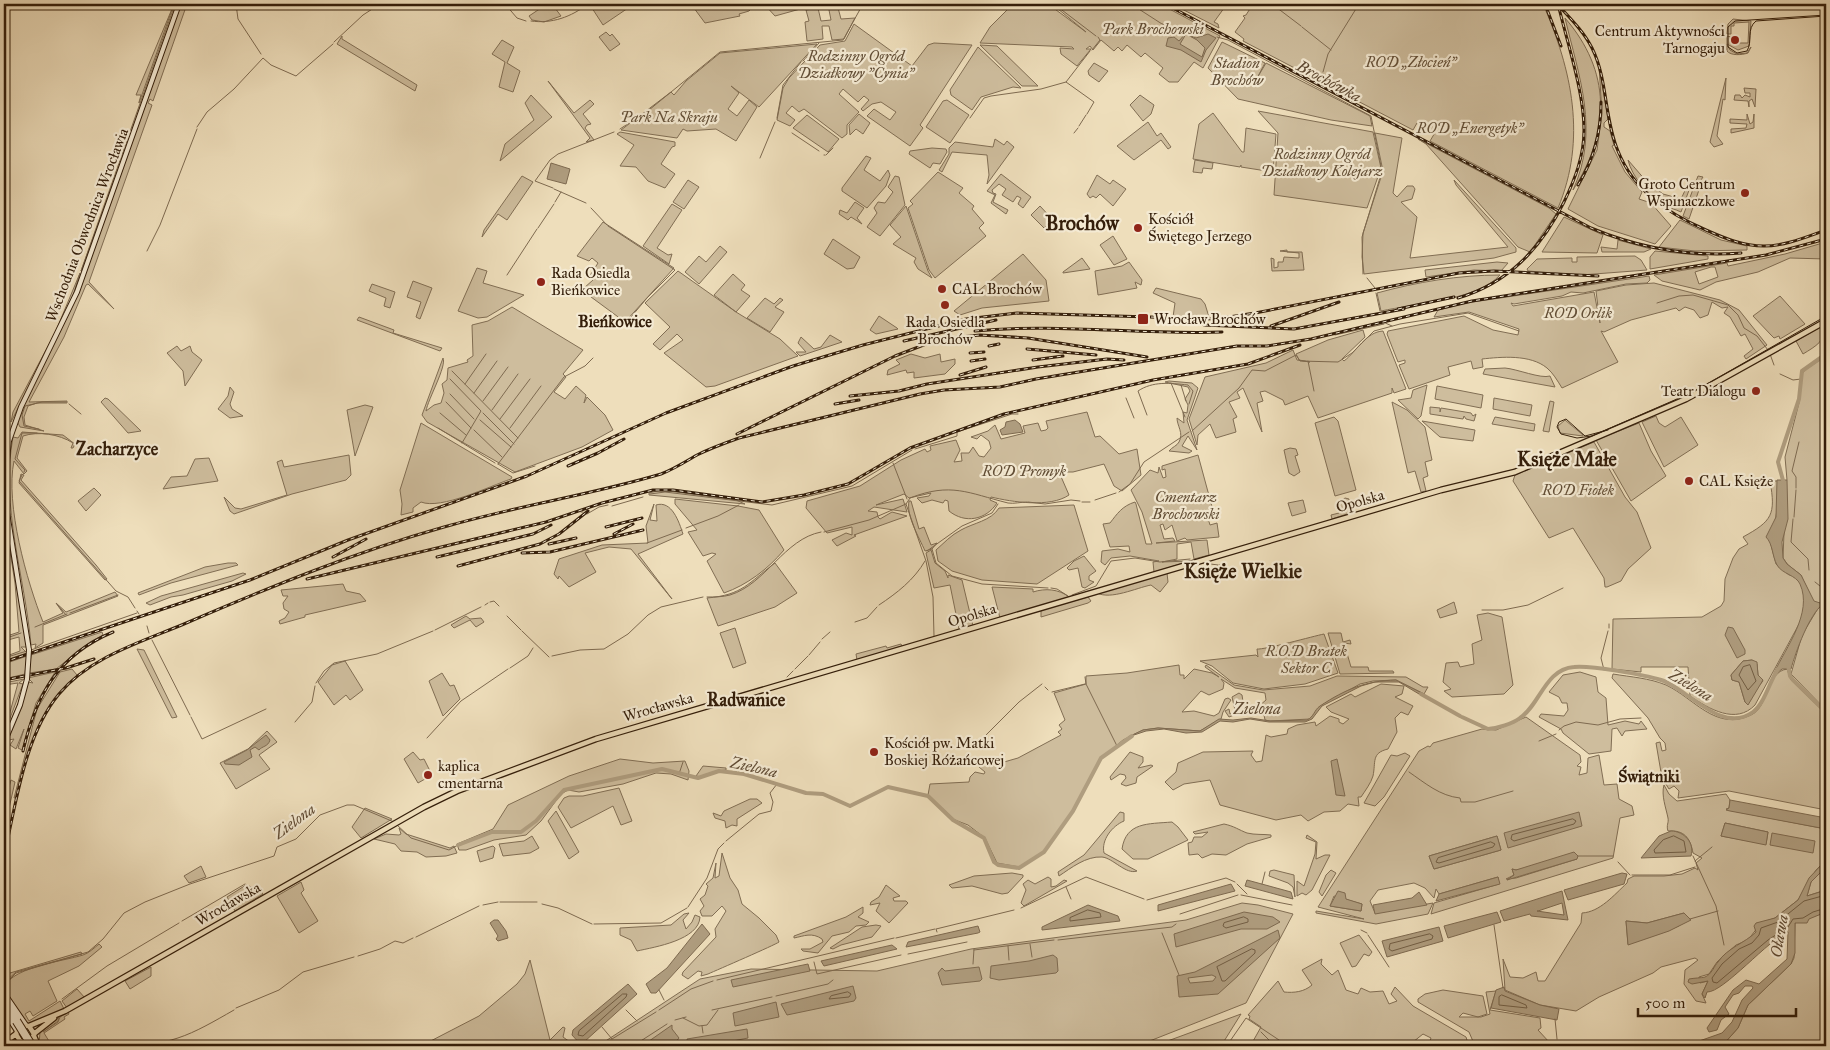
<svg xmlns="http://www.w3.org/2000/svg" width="1830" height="1050" font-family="'IM FELL Great Primer',serif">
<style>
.green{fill:#cebd9d;stroke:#816e54;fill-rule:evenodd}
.water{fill:#af9d7f;stroke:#7e6a50;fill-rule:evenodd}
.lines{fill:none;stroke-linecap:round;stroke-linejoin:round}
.shore{stroke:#725e44;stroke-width:1}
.stream{stroke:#7e6a50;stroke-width:1}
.river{stroke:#af9d7f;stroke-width:4}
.secondary-casing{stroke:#341e0a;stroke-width:6}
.primary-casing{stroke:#341e0a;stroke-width:7}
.secondary{stroke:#f4ead3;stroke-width:4}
.primary{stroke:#eedebb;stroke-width:4.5}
.tram{stroke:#341e0a;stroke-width:1}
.rail-casing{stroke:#341e0a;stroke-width:3}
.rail{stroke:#f4ead3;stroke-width:1;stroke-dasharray:4;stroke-linecap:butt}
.secondary-bridge-casing{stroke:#341e0a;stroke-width:6;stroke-linecap:butt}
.secondary-bridge{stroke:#f4ead3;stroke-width:4}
.poi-dot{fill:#8f2418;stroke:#f4ead3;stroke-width:2}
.labels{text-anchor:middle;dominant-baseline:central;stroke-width:4.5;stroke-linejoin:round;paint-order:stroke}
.park-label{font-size:15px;font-style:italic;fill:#624e36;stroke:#f4ead3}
.poi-label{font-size:15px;fill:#341e0a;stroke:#f4ead3;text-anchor:start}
.street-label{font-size:15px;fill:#341e0a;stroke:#f4ead3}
.water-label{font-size:16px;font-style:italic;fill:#5f4a33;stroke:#f4ead3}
.neighbourhood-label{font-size:16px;font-weight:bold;fill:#341e0a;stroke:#f4ead3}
.quarter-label{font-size:18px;font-weight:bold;fill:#341e0a;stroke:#f4ead3}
.district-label{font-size:20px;font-weight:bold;fill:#341e0a;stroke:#f4ead3}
</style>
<rect width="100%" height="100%" fill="#eedebb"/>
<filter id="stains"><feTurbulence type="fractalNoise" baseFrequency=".004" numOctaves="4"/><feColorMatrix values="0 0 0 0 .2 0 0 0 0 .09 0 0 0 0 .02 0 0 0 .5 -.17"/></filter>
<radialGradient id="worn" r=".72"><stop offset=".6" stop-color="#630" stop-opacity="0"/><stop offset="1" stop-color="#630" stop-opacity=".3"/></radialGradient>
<path class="green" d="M174,4L139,103V102L141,95H136Z
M175,4H178L81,271Z
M181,4H187L153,101L150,99L148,103L152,105L89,282L114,309L88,284L86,285L64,337L29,402L67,401V403H37L28,406L24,417L25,425L44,431L20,427L17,421C36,375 62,333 80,287Z
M547,4H552L561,16L544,22L532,20L529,16Z
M592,4H634L603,25L590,5Z
M691,4H748L751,9L749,11L739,14L740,16L705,23Z
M764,4H811V6L775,16Z
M832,4H837L841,19L855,18L844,39L832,40L829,26H822L823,39L807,41L805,22L809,21L806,10L818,8L821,21L831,20L828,5Z
M1013,4H1048L1086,32L1052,4H1160L1220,36L1203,68L1194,62L1178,82H1169L1159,74L1163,68L1145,53L1141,57L1127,45L1122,51L1118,47L1114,51L1101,40L1093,50L1090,46L1086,49H1091L1077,66L1061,54L1060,48L1074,49L1072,47L980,43L990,27Z
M1172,4H1227L1214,22L1218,24L1219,28Z
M1253,4H1543C1572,70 1587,139 1558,208L1430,141L1436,131L1434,130L1431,131L1417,123L1413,130L1243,41L1244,39L1235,32L1245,18L1243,16L1246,15Z
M1565,18C1611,71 1611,131 1573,190C1600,131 1579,77 1565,18Z
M1733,19L1751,21L1749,46L1738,50L1727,44L1730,50L1737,54L1747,53L1751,47L1748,53C1742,55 1731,56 1727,51V36L1731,37V43H1748L1749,22L1734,23V26H1731V34H1727L1728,24Z
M854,24L912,66L928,45L934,43L972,45L920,125L923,128L910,146L867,116L874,109L890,120L896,112L881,102L872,104L863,111L861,109L869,100L864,96L858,102L843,89L839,94L859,112L847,125V134L842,138L804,109L799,112L792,106L786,113L795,120L790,126L777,120L783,88L789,78L820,45L845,41Z
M606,32L610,36L612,34L620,44L610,51L599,37Z
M342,36V39L417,85L415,91L337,44Z
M502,40L514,47L507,63L520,71L513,92L499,87L505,62L492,54Z
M1222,42L1265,63L1256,80L1266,63L1370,116L1372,126L1331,120L1238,99L1208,68Z
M817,44L759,107L731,86L739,93L728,109L737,116L749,100L757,107L736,141L716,129L687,131L683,129L677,138L621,130L671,92L674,95L686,81L720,53Z
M980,45L997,46L1038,86H1022Z
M978,47L1021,88L1013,87L981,97L972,110L951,95L950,90Z
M1094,63L1108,71L1099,82L1089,75L1088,71Z
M1599,66L1608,119L1604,123V127L1610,131L1614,145L1612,146L1625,172L1642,192L1639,199L1651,203L1671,226L1655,244L1598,226L1568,209L1597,150L1602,114Z
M1726,78L1725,100L1723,99L1717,136L1723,144L1714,147L1710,142Z
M548,81L574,113L590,100L594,104L583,114L591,124L587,125L585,128L594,140L586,142L590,138Z
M1744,88L1756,89L1755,107L1752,99L1749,101V107L1748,101L1734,100L1735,95H1740L1742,98L1745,95L1750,97V93H1745Z
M531,95L552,117L500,161L505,144L534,120L525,103Z
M1140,95L1154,105L1151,114L1143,121L1130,105Z
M947,100L969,115L950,143L926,127L943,101Z
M1258,111L1373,132L1381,168L1367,208L1274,195L1278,133Z
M1213,113L1242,152H1244L1246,128L1276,134L1273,172L1241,167V165L1240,167L1193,159L1199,124Z
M859,114L870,123L863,134L856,129L850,135L849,125Z
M1747,114L1750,124L1753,122L1754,114V128L1731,133V129L1746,128L1747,124L1730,123V119L1747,120Z
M807,115L839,139L828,152L793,128Z
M1148,122L1157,136L1161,133L1171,147L1168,149L1161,140L1134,160L1117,146Z
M620,132L675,142V146L672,147L661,164L675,174L665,188L648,181L636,167L620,166L634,145L617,134Z
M1375,133L1402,138L1393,193L1397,197L1407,186H1413L1415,189L1412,199L1401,202L1417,217L1410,258L1508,247L1456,185L1454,180L1516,248V252L1494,258L1364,274L1362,257L1363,233L1383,171Z
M995,139L1004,145L1007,141L1014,147L987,184L989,175L987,155L952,152L942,172L939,170L949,154V148L955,142L993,147Z
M1418,139L1549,208L1556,214L1530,252L1518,247L1426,144Z
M932,148L946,149L947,152L940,164L933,163L930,168L909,154L910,151Z
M866,156L871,158L864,170L880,181L888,170L890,175L886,186L867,208L842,191V188Z
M1195,160L1213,163L1212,169L1203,168L1202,173L1193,172Z
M1628,160L1653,189L1655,188L1663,194L1681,199L1689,182H1692L1681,212C1675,209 1668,208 1663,204C1648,195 1632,177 1628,160Z
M938,172L963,188L959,193L974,206L972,209L984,223L979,228L986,236L935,278L929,270L908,208L913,204L910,201Z
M1001,174L1031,197L1023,208L1018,204L1021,198L1017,196L1013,202L1002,195L1006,189L999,184L992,190L993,193L996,194L993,202L1008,210L1006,214L991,203L995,195L987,191Z
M1097,175L1110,184L1113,180L1126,189L1113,206L1100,194L1096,198L1093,196L1090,198L1087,194Z
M522,176L533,182L507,220L498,214L482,237L484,230Z
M895,176L899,177L905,205L880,236L867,227L877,213L874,208L878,202L885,203L893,192L888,187Z
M1698,176L1703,177L1699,183L1701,184L1689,219L1683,216Z
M688,180L699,187L684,209L673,202Z
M855,202L864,208L857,218L862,224L851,217L848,220L839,214L840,210L847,213Z
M672,204L682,210L657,248L668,255L672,254L669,264L643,246Z
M906,206L928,271L932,278L918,269L914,262L916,258L893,244L901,237L890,225Z
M1040,206L1053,220L1044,228L1031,215Z
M1564,217L1603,235L1597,253L1542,252Z
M1680,220L1721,240L1747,246V250L1695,251L1659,247Z
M603,222L674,268L625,322L587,294L584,288L593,280L589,277L598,263L592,258L589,261L577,256Z
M1113,236L1127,259L1114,265L1100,245Z
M833,239L860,257L854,268L847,269L824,254Z
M1618,240L1651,249L1644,252H1602L1601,247L1617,249Z
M1826,242V259L1790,258L1758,272L1716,282L1700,290L1662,281L1654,275L1727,263L1728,266L1785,254ZM1711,267H1715L1718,277L1699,284L1695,272Z
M720,246L727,252L699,284L685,272L699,256L706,262Z
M1287,250V252H1302L1304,270L1272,271L1271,258L1274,259V268L1278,267V262H1283L1284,257L1299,258V253L1280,251Z
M1655,251L1708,256V259L1650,269V257Z
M1023,254L1046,280L1049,301L982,308L960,315L954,311Z
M1635,256L1641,260L1647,270L1581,275L1528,271L1527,269L1537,259L1572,258V262H1577V257Z
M1082,258L1090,269L1063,273V272Z
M1129,262L1142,280L1141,285L1135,282L1137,288L1098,295L1095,271L1122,266Z
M1497,262L1508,263L1501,271L1474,270L1426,277L1425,270Z
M477,268L487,271L483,283L524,295L487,317L478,318L458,311Z
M678,271L736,312L780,339L798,356L715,386L706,387L664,353L683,340L677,334L660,350L653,344L670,327L645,303Z
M80,273L70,305L11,422L13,412L55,333Z
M733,274L745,285L741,290L750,296L736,312L714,295Z
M1500,275C1478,300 1413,304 1381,311L1377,293C1417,282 1459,275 1500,275Z
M1649,276L1650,280L1647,283L1626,284L1583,293L1571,292L1562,296L1514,304L1511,303L1513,306L1594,292L1600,323L1596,291L1626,285L1654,283L1720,300L1739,310L1767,345L1746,359L1744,356L1753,349L1745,334L1741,336L1730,317L1724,313L1728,307L1722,308L1712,302L1708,315L1700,318L1694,310L1685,307L1679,311L1676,308L1631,320L1604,332L1601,331L1618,362L1562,388C1557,380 1553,373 1547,368C1530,354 1501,357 1482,359L1483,367L1473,369L1471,361L1448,367L1450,375L1409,389L1399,365L1405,363V360L1398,362L1387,334L1388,331L1464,316L1493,330L1518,335L1519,329L1469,312L1434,317L1438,310L1466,303Z
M413,281L432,288L420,319L416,317L421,302L407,297Z
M372,284L395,292L390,308L384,306L386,298L369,291Z
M1156,288L1201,299L1205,304L1209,317H1173L1175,303L1153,293Z
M1780,296L1805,324L1780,339L1779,336L1774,338L1771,335L1753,316Z
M765,298L774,304L780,298L783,300L775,307L784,312L770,332L747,318Z
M512,307L583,350L563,374L566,377L554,392L565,399L576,386L586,395L584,403L587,397L605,415L613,430L582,447L515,472L427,422L422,415L443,358C447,366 428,399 426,411L434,405L441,403L444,393L442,384L447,380L448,368L468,362L467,360L473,356L472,325L488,321Z
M879,316L897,328L898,329L876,334L870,330Z
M359,317L394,330L393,333L442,348L440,351L357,320Z
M1826,324C1826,341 1816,346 1803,354L1796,341Z
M1363,330L1365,337L1342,359L1344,361C1357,351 1366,332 1383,331L1406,389L1394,393L1392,388V393L1318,418L1308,396L1285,405L1283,400L1265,391L1260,392L1263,401L1257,403L1262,432L1243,388L1237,392L1240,398L1229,402L1237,417L1233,419L1236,432L1216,438L1210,424L1198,435L1197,445L1189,419L1205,377L1266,363L1293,350L1297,360L1310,362L1299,360L1296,354L1328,340Z
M830,335L842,342L800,356L796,352H806L798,343L801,337L814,349L821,347Z
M177,346L181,351L190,346L192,352L202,360L185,386L183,371L167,353Z
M911,354L925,358L940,354L941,362L955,359V364L945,374L914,378V372L907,373L906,370L887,375L888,370L900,364L896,360Z
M1826,356V710L1791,674L1802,635L1817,610L1801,575L1788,565L1783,558L1786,481L1787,480L1785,457L1799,403L1802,374L1805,370Z
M1505,368C1517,369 1541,379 1550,376L1555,387L1483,374L1485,369Z
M1169,381L1192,383L1198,388L1187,420L1197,450L1188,436L1182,446L1192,451L1189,453L1169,451C1172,447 1177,446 1179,442C1184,433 1177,426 1177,418L1184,423L1183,412L1187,413L1188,405L1185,399L1190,391L1188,387L1165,382Z
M1427,385L1421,416L1418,419L1398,400L1411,398L1413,390Z
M1437,386L1483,395L1481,408L1435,399Z
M230,387L234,392L230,404L232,409L243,416L230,418L218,409L228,396Z
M105,398L108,399L141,431L128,433L101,402Z
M1494,398L1532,405L1530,416L1493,409Z
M1550,401L1554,402L1549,432L1543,431Z
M1392,402L1407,410L1425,427L1432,460L1425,462L1428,476L1423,478L1426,491L1421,492L1415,471L1408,473Z
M365,405L373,407L355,456L347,410Z
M1430,407L1440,408V412L1441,408L1471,413L1473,416L1476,414L1474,421L1466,419L1464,416L1463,419L1430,414Z
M1087,412L1095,437L1100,436L1119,454L1137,449L1141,475L1122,491L1114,486L1104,464L1073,472H1059L1069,495C1050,508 1012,502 991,497L990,500L997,503C986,520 965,524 949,511L948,501L945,500L943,503L932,500L922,503L917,498L929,496L931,493L909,498L904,494L876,505L903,499L907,512L874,507L868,511L877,512L878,517L880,519L892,512L907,516L854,535L856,536L837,546L832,540L846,533L852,535V527L827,533L806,508L807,501L860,486L901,460L925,449L927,452L931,450L930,446L956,440L960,450L954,462L962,461L961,453H969L973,447L979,456L984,457L991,448L989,441L981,435L977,439L971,437L988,431L995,425L1001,439L1025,433L1023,426L1038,423L1041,431L1046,430L1048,428L1046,421Z
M1656,416L1659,423L1665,427L1681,417L1698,445L1664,467L1642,422Z
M1334,417L1338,421L1356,490L1335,496L1315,423Z
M1495,417L1535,424L1534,431L1492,424Z
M1565,420L1583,435V436L1560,433L1558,426Z
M1422,421L1475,430L1473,441L1440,437Z
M421,423L512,477L511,479C490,486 441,510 421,502L413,508V512L401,515L402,504L400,490Z
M1639,423L1651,451L1666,476L1631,501L1596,440Z
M22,432L63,435L92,457L75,444L73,448H71L73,443C59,434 38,431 23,436L17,458L27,471L24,474L14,461C5,504 27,582 43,622L63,613L56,603L66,612L115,592L118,596L43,625V643L35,648L36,644L31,645C25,576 0,507 13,437L18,438Z
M1594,442L1625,497L1637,512L1651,548L1628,569L1621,581L1607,587H1605L1604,578L1573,528L1549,538L1513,481L1515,475Z
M1290,448L1296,449L1298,455L1295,456L1300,472L1294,476L1289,473L1284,450Z
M349,455L351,475L346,480L292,494L234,514L230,511L224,497L235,508L241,509L287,495L277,462L282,460L284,467Z
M1198,455L1214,514L1207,515L1210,525L1217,523L1219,537L1187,540L1185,538L1177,541L1172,525L1165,530L1163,524L1160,525L1164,539L1173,538L1175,541L1156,543L1207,540L1209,555L1194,559L1191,542L1177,544V559L1162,562L1190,561L1154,572L1153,562L1159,561L1130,556L1111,558L1105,565L1101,562L1102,551L1118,549L1130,552L1129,546L1110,547L1103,524L1110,523C1117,514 1122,506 1135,502L1136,504L1146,544H1152L1142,512L1131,490L1150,470L1158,473L1159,467L1163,478L1166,477L1165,469L1162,470V466Z
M209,458L218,481L163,489L171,477L187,476L195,459Z
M21,474L24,475L21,480L96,565L107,579L105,580L19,483Z
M1770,481H1782L1771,545L1776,564L1789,575L1796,574L1811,602L1755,705C1736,725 1709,709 1690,696L1688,667H1641V672L1612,669L1613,619L1702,617L1721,606L1724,601L1725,579L1733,558L1739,549L1748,544L1743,537C1772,521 1776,515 1770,481ZM1752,660L1757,664L1758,675L1763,681L1745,702L1739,682L1732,680L1731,675L1743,661Z
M94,488L101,495L86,511L78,501Z
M661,490L736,500L745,504L649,495V493Z
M1345,498L1349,499L1350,509L1353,512L1332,519L1331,515L1339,513L1337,504Z
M675,499L738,506L759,510L784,550C768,569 747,585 724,593L707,561L716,554L712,553L703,556L688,532L697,530L675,504Z
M1303,500L1306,512L1292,516L1288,503Z
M909,501H911L919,529L924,527L931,545L937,543L932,549L925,551C919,537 906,516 909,501Z
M654,504L650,520L657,521L656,505C672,500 679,522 683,534L638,554L672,599L631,549L609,547L585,553L596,572L569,587L559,576L558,579L554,574L559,559L602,545L648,543L646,526Z
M1074,505L1088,551L1037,584L982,580L952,571L938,561L936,550C944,543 951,535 961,530C973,523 991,521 999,508Z
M4,513L27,647H21L27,653L4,661V657L20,651L19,637L4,641V637L19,632L15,583Z
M931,550L935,563L945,571L948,578V575L962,580L973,626L959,629L950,585L934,588L926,553Z
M1084,556L1096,571L1089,576V580L1094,582L1085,588L1082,587L1078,568L1069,570L1067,568L1074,561Z
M228,563H236L238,565L171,583L139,595L138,593L205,567Z
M775,563L797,593L775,607L718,626L707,598C743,595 748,583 775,563Z
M243,573L246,574L232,581L183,595L171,597L150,605L146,603L161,596Z
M1167,573L1168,582L1160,592L1151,585C1136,588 1111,600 1097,593Z
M343,584L346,591L360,594L366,601L305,615V617L280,624L279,621L285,618L289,612L284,609L283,603L288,596H283L281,590Z
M992,587L1033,589V592C1045,588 1059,589 1069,597L1000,618Z
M1088,597L1091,601L1088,603L1041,617V610Z
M1454,602L1457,613L1440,618L1437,610Z
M1488,613L1502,617L1513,685L1504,694L1452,697L1444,691L1451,689L1443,682L1446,663L1458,662L1460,667L1474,664L1472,644L1482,640L1477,615Z
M466,616L470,619L481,618L484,622L476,627L470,620L454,628L451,625Z
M735,628L746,663L733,668L720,633Z
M102,632L103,635L90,642L56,669L29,673L31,655Z
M1328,633H1341L1343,642L1350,640L1351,644L1344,643L1351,667H1368L1369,671H1393L1394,673L1340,674Z
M1324,634L1338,673L1305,684L1264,689L1233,683L1212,666L1200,661L1256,655L1258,657L1257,649C1264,650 1314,636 1324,634Z
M901,644L902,646L857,660L856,654L886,646L887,648Z
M137,649L144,650L177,717L172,718Z
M27,656L25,674L4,679V664Z
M345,661L363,690L350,700L346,695L334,705L318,682L332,665Z
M1179,665L1180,675H1184V679L1194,669L1212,673L1219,677L1205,667L1206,665L1234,685L1263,690L1310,686L1337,676L1406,677L1423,687H1428L1424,694L1396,680L1373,681L1360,684L1322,705L1310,719L1270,721L1265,720L1264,715L1260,713L1259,706L1266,700L1265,693L1235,688L1221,679L1224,683L1223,689L1209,695L1201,691L1182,712L1194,711L1214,716L1219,713L1225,699L1228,698L1231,700L1223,712L1221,719L1200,731L1158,728L1143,730L1123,740L1100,759L1072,812L1044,851L1019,867L997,863L985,838L968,825L955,820L928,795L930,784L969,782L970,777L975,772L984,774L985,772L979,767L990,760L997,764L1018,758L1061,735L1058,732L1062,729L1059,725L1065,720L1054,693L1086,684V676L1127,673Z
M72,669L77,675C37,711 29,748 17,798H14L37,709L60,672Z
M1787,669L1791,680L1826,714V810L1729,791L1678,798L1679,791L1674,786L1669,789L1662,778L1656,743L1660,742L1662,751L1666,750L1665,743L1660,738L1648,718L1612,678L1613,674C1631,677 1649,678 1666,685C1694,698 1716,732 1751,715C1769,707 1766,672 1787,669Z
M55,672L36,703L22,750L18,748L24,729L16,749L10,745L14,739L9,740L6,744L28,682L33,683L28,678Z
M1580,672L1596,677L1598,692L1606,698L1608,725L1625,721L1639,724L1641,721L1647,729L1625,731L1622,736L1617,728L1612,729L1611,751L1589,754L1563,733L1561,729L1539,717L1541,714L1564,716L1568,710L1567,703H1562L1559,697L1549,692L1563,675Z
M442,673L450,686L454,685L460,699L443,716L429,681Z
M24,679L19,683L23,684L4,734L18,683L4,685V683Z
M1381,684L1404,686L1402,694L1395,697L1413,706L1408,715L1401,712L1395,718L1397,732L1388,749C1371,753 1376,762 1373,776C1371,783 1365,791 1361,797H1358L1359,806L1348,804L1340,811L1324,812L1308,821L1301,815L1276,820L1220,805L1210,780L1184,784L1173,790L1165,782L1176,772L1178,763L1203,752L1253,751L1251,755L1256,762L1262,761L1266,735L1271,737L1287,734L1288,729L1297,725L1315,722L1316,726L1330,716L1339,719V722L1343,724L1349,719L1331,712L1326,707L1351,694L1355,697Z
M1239,693L1242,695L1244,708L1242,712L1229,717L1225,711L1229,709L1230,714L1235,710L1232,697Z
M1526,717L1580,755L1581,762L1577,766L1581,767L1579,775L1587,773L1588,758L1599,755L1604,785L1617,784L1619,799L1632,806L1634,815L1620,818L1613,858L1431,914L1434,903L1499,884L1498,877L1439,894L1436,889L1434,898L1425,888L1414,883L1378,890L1370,901L1375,913L1433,903L1428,914L1376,924L1316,913V911L1364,919L1318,907L1419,751L1428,746L1430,747L1433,743L1482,729L1496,730ZM1497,836L1501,850L1434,869L1429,856ZM1577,859L1516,878L1506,879L1514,875L1512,869L1516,870ZM1334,896L1362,904L1361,911L1330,906Z
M267,731L277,742L259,755L270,769L236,789L220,763L248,749Z
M413,752L420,760L424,759L432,775L418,783L404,759Z
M1130,752L1143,757V762L1138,768L1151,765L1153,766L1137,777L1136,783L1126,786L1121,784L1126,778L1125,775L1120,774L1111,780L1110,777Z
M1405,753L1410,756L1384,797L1375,806L1364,803L1391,755L1397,756Z
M620,759L653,763L685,761L689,771L688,780L671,774L656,773L623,784L579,792L568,790L561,794L541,821L526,835L494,840L466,850H459L457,844L493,829L508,805L569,776Z
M703,766L726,768V770C715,770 706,779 696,776Z
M6,779L9,787L11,780L15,782L4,830V780Z
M1664,785L1669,794L1677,801L1726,794L1730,800L1729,808L1726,809L1728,810L1826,829V860L1816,870L1798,900L1775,918L1761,923L1748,940L1736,945L1717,962L1709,974L1699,977L1700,983L1708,981L1702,994L1706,1003L1696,1001L1684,984L1685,970L1698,960L1695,958L1661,967L1653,973L1599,997L1576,1011L1540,1005L1505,990L1503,959L1510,977L1523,978L1536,972L1538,981H1545L1581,923L1582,913C1600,912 1614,895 1627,883L1628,879L1634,876H1664L1682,874L1695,868L1698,870L1696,863L1702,858L1693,853C1690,838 1685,830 1668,831C1666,825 1669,823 1668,818C1666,808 1661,795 1664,785ZM1725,823L1768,832L1766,844L1721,836ZM1684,913L1679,926L1628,944L1626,921L1647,923Z
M619,788L632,821L621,825L613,806L571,828L558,807L564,798L569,796H583Z
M750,799H757L762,803L737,819V826L732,825L726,828L725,821L715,818L713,813L721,816L724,811Z
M365,808L392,819L361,838L352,827Z
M556,811L579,852L569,859L548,821Z
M1120,812L1124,813V821C1112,826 1101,840 1104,853L1137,871C1126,875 1113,858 1102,857C1086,856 1071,868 1059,876L1058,872L1084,855Z
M1172,822L1178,827L1188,840L1148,859H1133L1122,849C1126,822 1148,824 1172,822Z
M1224,824C1234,826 1239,830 1247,833C1255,835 1263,834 1271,835V837L1247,844L1226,855L1212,854L1202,858L1198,854L1189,855L1188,843L1192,842L1194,837H1202L1208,832L1195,834L1193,832Z
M399,828L406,834L450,848L454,846L457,853L446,856L426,857L417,852L401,851L395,844L374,839L386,834L399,835L401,834Z
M1307,835L1317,842L1316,859L1325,855H1330L1312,890L1306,895L1302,893L1297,896V881L1304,886L1315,854L1316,842L1306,838Z
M532,836L539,848L530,853L503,856L499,844L524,841Z
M493,846L495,848L493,858L480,862L477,851Z
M722,853L730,878L738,890L742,904L759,918L776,935L779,942C775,945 717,970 708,974L701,976L702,972L698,971L688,979L682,975L683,972L716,937L715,929L726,911L722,906L712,916H702L700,911L704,906L700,899L705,895L708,886L706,884L713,878L716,863L715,878L719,876Z
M201,866L206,877L189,883L184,876Z
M1826,867V890L1807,896L1811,882Z
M1274,870L1294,875L1295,897L1293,887L1288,883L1269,876L1270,871Z
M1331,870L1336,873L1322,896L1319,892L1326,875Z
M1012,873L1023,875V877L1008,893L1002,894L972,886L952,888L949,885L974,876Z
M1048,877L1051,879V887L1056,886L1064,880L1067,881L1024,906L1021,903L1026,890L1023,884L1028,880L1035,884Z
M301,882L304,890L301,893L318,921L299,933L277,896Z
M246,885L252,887L256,885L263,894L235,911L227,897Z
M886,885L900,896L893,898L894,901H906L908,903L889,923L876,911L880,903L870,905L871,902L879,897Z
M1242,903L1258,905L1293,914L1246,1003L1137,1046H598L700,979L751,969L877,971L971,949L1186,920Z
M863,907V913L858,917L869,922L866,925L856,926L849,932L832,936L818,953L803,951L801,949H810L823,942L822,939C812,932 804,936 794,938V936L846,917Z
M1826,912V989L1824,1002L1826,1003V1046H1722L1738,1028L1748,1005L1791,964L1794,958L1795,923Z
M689,913L683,920L686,929L692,922L695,915L700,917C699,940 655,947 637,951L631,940L620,935V928L671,925L684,914Z
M876,925L881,926L872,937L841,945L833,949L830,948L862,927Z
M1359,935L1372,952L1369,956L1364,954L1356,966L1352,967L1340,943Z
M99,944L102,947L79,966L48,981L57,1001L33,1016L30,1011L25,1014L29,1021L60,1001L64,1009L32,1025L26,1024L4,991C4,968 65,961 83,955C89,953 94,948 99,944Z
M81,952L82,954L16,972L4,983V975L10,973Z
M1322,959L1321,964L1332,975L1338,970L1346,990L1358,994L1361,988L1370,992L1383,991L1389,1004L1397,1001L1391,994L1395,987L1413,1006L1466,1037L1469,1046H1428L1431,1038L1423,1034L1408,1046H1256L1252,1043L1261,1027L1249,1019L1250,1016L1248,1015L1278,981L1284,992C1294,993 1304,992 1312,985L1302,970Z
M530,960L550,1040L563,1027L565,1028L563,1037L570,1042L569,1046H421L479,1016L517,984L525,974Z
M151,967V976L130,989L125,981Z
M77,989L85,998L67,1008L62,1001Z
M1443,990L1483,996L1487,1014L1478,1017L1463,1013L1459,1017H1481L1490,1014L1486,992L1496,991L1490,1010L1540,1018L1541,1028L1538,1030L1550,1043L1545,1046H1475L1469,1032L1418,1002V999L1425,994Z
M68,1012L69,1014L64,1017L65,1019L44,1033L52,1046H39L40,1031L59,1017L58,1021L43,1032L58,1022L60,1017Z
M1241,1014L1221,1046H1154Z"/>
<path class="water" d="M1162,24L1196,38L1208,34L1216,38L1206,50L1201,62L1181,50L1166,46L1168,38L1174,37L1179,41L1185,34ZM1186,34L1197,40L1205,48L1202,57L1180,44Z
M551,163L570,169L566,184L547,179Z
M1015,420L1020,424L1023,432L1002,435L1000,430L1005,427L1006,422Z
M1777,480H1787L1788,519L1782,542L1783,558L1787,564L1801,575L1814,601L1823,604C1809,615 1796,651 1791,669H1782L1776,674L1774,673C1786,647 1813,613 1800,584C1796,575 1782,574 1777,565C1772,556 1773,544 1766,537L1776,517Z
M1728,627L1733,628L1745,650V654L1737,658L1725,635Z
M1752,660L1757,662L1758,675L1763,680L1748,705L1745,702L1739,682L1732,680L1731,675L1743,661Z
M1396,680L1424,694H1419L1399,682H1375L1361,686L1322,706L1312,719L1305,722H1269L1250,719L1233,722L1220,721L1202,732L1186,733L1164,729L1146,731L1128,737L1143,730L1158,728L1200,731L1219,719L1233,720L1251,718L1270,721L1307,720C1314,717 1314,710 1320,706C1346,689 1365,681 1396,680Z
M266,735L270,740C268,747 262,746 259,750L255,747L250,750L252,757L239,765L225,764L224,762L247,750Z
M1337,759L1345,796L1336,795L1331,761Z
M1730,800L1826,818V829L1730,811L1726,810L1729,808Z
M1579,812L1582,826L1508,848L1504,833Z
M1725,823L1768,832L1766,845L1721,836Z
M1671,831C1684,831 1695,843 1691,856L1641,858L1659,836Z
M1772,833L1815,841L1813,853L1770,845Z
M1497,836L1501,850L1434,869L1429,856Z
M1574,852L1578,856L1577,859L1507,880L1514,875L1512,869L1516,870Z
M1826,860V867L1811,882L1807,896L1826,890V912L1809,919L1807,923H1795V953L1791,964L1748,1005L1738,1028L1722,1046H1685L1722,1033L1732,1022L1742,1000L1753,988L1752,986H1745L1739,993L1733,995L1725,1007L1729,1014L1721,1020L1717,1030L1709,1032L1707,1028L1733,990L1746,980L1759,984L1787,959L1788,932C1770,938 1723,993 1707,992L1705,998L1702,994L1708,981L1692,984L1688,982L1689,979C1694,978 1701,978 1705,977C1712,974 1714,966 1718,962C1727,948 1745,943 1756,932L1754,926L1756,923L1775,918L1798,900L1809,878Z
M1622,873L1627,874L1624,884L1568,900L1564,890Z
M1498,877L1500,884L1436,901L1439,894Z
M1247,880L1291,892L1293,899L1245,886Z
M1231,884L1235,891L1158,911V905Z
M1338,891L1345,893L1346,899L1362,904L1361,911L1330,906Z
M1562,891L1568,920L1531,916L1530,914L1504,921L1500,911ZM1562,903L1564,915L1537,911H1538Z
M1419,892L1427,905L1375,914L1373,905L1412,898Z
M1088,905L1118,916L1120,921L1042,930V927Z
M1244,912L1273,917L1280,922L1267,929H1241L1176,947L1174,934Z
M1497,912L1501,922L1448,938L1444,926Z
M1684,913L1691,920L1669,931L1628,945L1626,921L1647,923Z
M494,920H498L506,931L508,938L498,941L496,939L498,936L490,923Z
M702,924L710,934L656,993H651L646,984L667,968Z
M978,926L980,932L978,933L906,947L908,942Z
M1439,927L1443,941L1387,957L1382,941Z
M1278,930L1280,938L1218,994L1179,997L1177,976L1195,972ZM1212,975L1216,977L1213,981L1190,983L1188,978Z
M892,945L897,949L824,966L821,961Z
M1053,955L1057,958L1058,971L1056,973L999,980L990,978L991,966L1029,961Z
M808,964L810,971L733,987L731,980Z
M979,967L982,979L980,981L942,985L938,973L942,968L945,971Z
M628,984L637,994L584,1042L582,1046L572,1035L573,1030Z
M853,986L856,998L854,1001L787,1015L781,1004Z
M1504,987L1505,991L1540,1005L1559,1009L1557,1020L1491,1008L1496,990Z
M776,1002L779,1017L735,1026L733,1013Z
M672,1025V1029L679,1038C671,1050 654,1046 642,1046Z
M747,1029L748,1038L707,1046H686L685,1044L688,1045L687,1039Z"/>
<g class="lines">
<path class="shore" d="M1750,665L1756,681L1748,690L1739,675L1743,667Z
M1573,819L1576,821L1574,824L1514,841L1511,839L1512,835Z
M1674,836L1684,841L1686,852L1655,853L1654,850L1663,840Z
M1491,842L1495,844L1493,847L1439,863L1436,862L1438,858Z
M1826,895L1804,901L1778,922L1761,928L1759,935L1752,943L1739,949L1722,964L1712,978L1713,982L1717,983L1768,940L1788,927L1793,919L1803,918L1813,912L1826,908
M1088,910L1100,913L1101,917L1070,921V918Z
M1244,917L1248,919V922L1226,928L1223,926L1224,923Z
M1430,934L1433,936L1432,939L1392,951L1389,949L1390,944Z
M1252,949L1255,950V953L1225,981H1222L1217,967Z
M848,992L851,994L849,997L829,999L831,996Z
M623,994H627L626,997L583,1036L578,1035L579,1031Z
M1502,995L1526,1005L1527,1008L1499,1005V997Z"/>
<path class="stream" d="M236,4L238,19L261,54
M505,4L517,18L526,21
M1054,4L1096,36
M1122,4L1125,7L1131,4
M1131,4L1162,24
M1272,4L1301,26
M531,21C552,24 571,17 588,4
M1302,27L1331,50
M1217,37L1228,40L1371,116L1382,171L1362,237L1363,274
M334,42L363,15L380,4
M1092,50L1100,40L1098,37
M803,61L819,43
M1323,72L1328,54L1359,4
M1321,83L1323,74
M1087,114L1094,102L1066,82L1090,51
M777,118L783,85L801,62
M970,118L984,98L991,96L1041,89L1066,82
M1079,126L1086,115
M197,127L207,112L234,89L263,58L271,65L296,76L333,44
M620,129L649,110L720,52L843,40L863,4
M792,133L819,151
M1074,133L1078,128
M824,155H825
M826,155L833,148
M760,158L775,122
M553,188L535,181L550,160L558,154L614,132
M554,189L586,203
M555,202L561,192
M591,208L607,225
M608,226L675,270L647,298L626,323
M538,228L554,204
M147,251L160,225L197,129
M507,275L537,229
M1367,278L1375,288
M1376,293L1380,311
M1657,303L1679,296L1693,295L1728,305L1738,315L1744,328L1757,336L1768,350
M1383,322L1392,326
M1335,335L1384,324
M1770,354L1774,365
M1308,361L1314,391
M452,371L518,438
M1780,374L1793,380L1801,379
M450,379L481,411L462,443
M1171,383L1185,417
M465,384L486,354
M1181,385L1186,401
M474,393L497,361
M450,394L474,419
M1126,398L1134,418
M483,401L508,367
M446,402L471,428
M69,404L81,414
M492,410L518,374
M440,413L466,435
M483,413L514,444
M1147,415L1138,391C1153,381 1170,383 1188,385L1193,391L1189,404
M4,418L8,419
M500,419L530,379
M480,420L511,447
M438,428L495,463
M510,428L541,386
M39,429L24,426L22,415L25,406L42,402H66
M474,430L502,457
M1192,431L1239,388L1252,370L1265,371L1296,355L1300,361L1338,362L1352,353L1374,331L1400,324L1468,313L1519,331
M915,449L957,436V432L1012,414H1018
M893,463L907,499
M498,464L564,377L585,366L593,358
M498,464L513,473L535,466
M24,472L25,470L15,459L22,433H37
M22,475L19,481L116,591L128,597L135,608
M1796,488V477L1792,471L1799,442
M1119,492L1130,484L1144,462L1189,432
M650,494L665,492L772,505L852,486L912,450
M1095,500L1116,493
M1028,502L1045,504L1071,500L1080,501
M1082,502H1090
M906,504L926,561L933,597L934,636
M612,506L643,497
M581,512H583
M587,514L599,507L608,505
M1794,517L1796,490
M1793,519L1791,542L1808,559L1809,570
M686,528L718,516L739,505
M824,532L869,520L906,504L910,498C951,482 968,493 1008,503C1014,504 1021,502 1027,502
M647,543L682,530
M932,549L936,563L952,576L982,584L1048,588
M927,551L962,526L992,513L998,504
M1203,563L1218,565
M1219,565L1223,564
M1815,582L1820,586
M1821,587L1826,591
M1051,588L1057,589L1068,596
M1072,595L1096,586L1111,561L1135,558L1160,562L1190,559
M707,597C714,597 723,597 730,595C766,584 784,539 821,532
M490,602L494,601L499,606
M57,604L66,615
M485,605L488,603
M879,605C897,593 914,580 925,561
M1482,610H1503L1528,605L1563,588
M137,611L139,614
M70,613L118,595
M507,616L521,630
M855,622L867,618L877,607
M147,626L149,633
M35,627L67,614
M1609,628V624
M435,630L481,607
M522,631L549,657
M4,639L21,633
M822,639L830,632
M152,640L190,715
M31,650L137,613
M809,655L820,642
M552,656L580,650L604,649L628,634L648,615L661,607L703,597
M4,658L27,651
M510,668L528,656L533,648
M795,669L808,656
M1604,670L1601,658L1608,631
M787,677L793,671
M1085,677L1086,684L1117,746
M316,683L324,671L334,663L377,654L433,631
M1045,687L1048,690
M1052,692L1085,684
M191,717L202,739L266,709
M295,722L312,702L315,686
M1559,730L1564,726L1576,722L1598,725L1620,719L1641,718
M427,738L461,701L508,669
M980,741L1019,702L1042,684
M1539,741L1556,734
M1409,772C1425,783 1440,796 1460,798L1461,802H1475L1513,791
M679,774L683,762
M397,825L411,838L449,850L458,845
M726,841L759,814L771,811L773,802L770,793L777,784
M1578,856H1613
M1693,856L1716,906L1724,945
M1695,861L1712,847
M1618,862L1630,875
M1632,875H1670L1695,867
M1237,884L1247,894
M1262,884L1265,872
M1066,887L1071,899
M1241,895L1292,905
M1147,900L1226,878L1235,882
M500,902H537
M542,904L558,908L592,924
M483,905L498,902
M688,907L707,878L718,849L724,843
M1021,908L1086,877L1144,899
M1180,914L1238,895
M1690,919L1718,911
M182,921L245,884
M594,924L661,923L687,908
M1494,925L1503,988
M1361,930L1367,933
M937,932L936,929L1014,910
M1162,933L1179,975
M1368,935L1389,967
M416,937L479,906
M896,938L935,929
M1058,940L1172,927L1176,924
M1030,944L1032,957
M1008,946L1009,960
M974,950L1054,940
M908,954L967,942
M358,956L380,949L395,941L403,943L413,938
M814,962L817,974L901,955
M973,964L974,949
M717,980L894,938
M4,985L16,973L88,952L103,939L124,913L145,902L190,884L274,856L277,847L296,839L320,815L347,805H354L394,822
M659,990L664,1000
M776,996L828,984L833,980
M62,999L107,966L179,923
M236,1008L279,990L303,972L354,957
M626,1010L637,1021
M659,1010L691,989L713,981
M712,1010L772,997
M683,1018L699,1026L707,1025L718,1010
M1555,1019L1557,1039
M675,1020L686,1017
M702,1026L703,1033
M602,1027L612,1039L656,1012
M1261,1032L1275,1046
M1557,1041L1558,1046
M116,1042C166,1050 192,1034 234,1010
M1228,1044L1246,1018L1288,1046
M94,1046L112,1042
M602,1046L611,1040
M633,1046L667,1024"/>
<path class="river" d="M1784,484L1778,462L1799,399L1802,371L1826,354
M1788,665L1790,676L1793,680L1826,712
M1421,694L1460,716
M1462,717L1488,729C1498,728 1512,724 1520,718C1540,705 1545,669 1574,667C1590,665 1645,675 1661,680C1687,688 1721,735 1753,712C1765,703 1769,682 1778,669
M458,845L492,832H521L536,821L564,790L662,769L698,778L719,771L744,774L806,793L823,794L850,806L888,787L928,796L953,820L984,838L994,862L998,865L1019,868L1044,852L1073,811L1101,758L1132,736"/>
<g class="secondary-casing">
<path id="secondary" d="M29,650L6,506L5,477L9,441L21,407L77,292L179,4
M4,743L20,705L27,679
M4,993L26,1025
M4,999L18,1020
M4,1005L15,1022
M4,1011L17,1031"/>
</g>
<g class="primary-casing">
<path id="primary" d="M29,1026L65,1011L424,807L457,791L596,739L1441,490L1515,472L1686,399L1826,321
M34,1036L38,1046
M20,1041L16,1034L20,1026H29L34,1034
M4,1043L16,1034
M7,1046L18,1042L30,1041L35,1033L54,1018"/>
</g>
<use href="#secondary" class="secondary"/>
<use href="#primary" class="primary"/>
<path class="tram" d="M1826,15L1735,21L1728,27V47L1737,53L1747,51C1753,41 1746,29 1756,21L1826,16
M1608,430L1585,436L1566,419L1559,422L1557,427L1561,434L1577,438L1592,436L1693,392L1826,316"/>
<g class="rail-casing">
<path id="rail" d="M1165,4L1591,228C1639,248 1689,257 1741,253
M1545,4L1561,46
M1559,6C1571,19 1584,32 1592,48C1608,80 1604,118 1618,151C1634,191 1667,213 1706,230C1724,238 1743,246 1764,246C1785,246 1806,237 1826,230
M1578,185C1594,159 1601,132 1601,102
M1458,298C1509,283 1541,248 1564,202C1575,179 1584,156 1584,130C1584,92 1567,42 1558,4
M1398,309L1454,297
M1204,325L1294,329L1404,309
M1271,326L1339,302
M975,331C1057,323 1140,335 1222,332
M951,338L980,335L1028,338L1147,357
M904,341L996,320
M989,346L999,344
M1027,349L1096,355
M970,353L984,352
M1033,360L1063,356
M971,361L985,359
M960,375L986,367
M850,396L899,391L927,384L1038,367L1107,359L1124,360
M835,404L859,400
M737,434L895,356L934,341
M568,466L598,453L624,439
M606,527L642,518
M614,534L633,524
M549,544L576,538
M522,553L550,552L643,530
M333,557L366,539
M437,557L533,534L551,525
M458,566L540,544L559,534L588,511
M307,579L546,522L602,503L653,490H673L762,502L804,495L848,484L910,448L1004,414L1153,380L1248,364L1300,345
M4,662L250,580L348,540L527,476L666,413L793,366L863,345L966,319L1017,313L1216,319L1255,313L1459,273L1494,271L1598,276
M4,680L66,668L94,659
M23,751C36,695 58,655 113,632
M4,856C16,805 24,736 59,694C90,657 141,642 184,624C270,587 355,552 444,527C516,506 590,495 661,474C674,469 685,462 697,455C711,448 725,443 739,438L920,394L944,390L1000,387L1036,379L1237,346H1267L1311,339L1472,301L1766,255L1826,239"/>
</g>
<use href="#rail" class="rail"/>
<g class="secondary-bridge-casing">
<path id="secondary-bridge" d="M27,679L29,650
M18,1020L34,1046
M15,1022L30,1046"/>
</g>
<use href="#secondary-bridge" class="secondary-bridge"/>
</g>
<g class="poi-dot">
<circle cx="1735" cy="40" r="5"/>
<circle cx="1745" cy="193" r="5"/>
<circle cx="1138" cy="228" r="5"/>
<circle cx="541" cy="282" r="5"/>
<circle cx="942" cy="289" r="5"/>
<circle cx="945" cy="305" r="5"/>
<rect x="1137" y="313" width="12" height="12" rx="2.5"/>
<circle cx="1756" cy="391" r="5"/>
<circle cx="1689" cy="481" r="5"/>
<circle cx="874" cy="752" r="5"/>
<circle cx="428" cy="775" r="5"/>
</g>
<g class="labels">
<g class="park-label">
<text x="1153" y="29">Park Brochowski</text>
<text x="856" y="56">Rodzinny Ogród<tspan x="856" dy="17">Działkowy "Cynia"</tspan></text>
<text x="1411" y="62">ROD „Złocień”</text>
<text x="1237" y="63">Stadion<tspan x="1237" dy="17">Brochów</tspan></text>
<text x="669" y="117">Park Na Skraju</text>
<text x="1470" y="128">ROD „Energetyk”</text>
<text x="1322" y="154">Rodzinny Ogród<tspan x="1322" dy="17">Działkowy Kolejarz</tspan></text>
<text x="1578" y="313">ROD Orlik</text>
<text x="1024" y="471">ROD Promyk</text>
<text x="1578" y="490">ROD Fiołek</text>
<text x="1186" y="497">Cmentarz<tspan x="1186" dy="17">Brochowski</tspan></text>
<text x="1306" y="651">R.O.D Bratek<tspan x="1306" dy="17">Sektor C</tspan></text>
</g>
<g class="poi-label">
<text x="1725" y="31" text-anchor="end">Centrum Aktywności<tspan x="1725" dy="17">Tarnogaju</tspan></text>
<text x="1735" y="184" text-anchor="end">Groto Centrum<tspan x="1735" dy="17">Wspinaczkowe</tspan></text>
<text x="1148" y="219">Kościół<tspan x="1148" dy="17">Świętego Jerzego</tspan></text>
<text x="551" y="273">Rada Osiedla<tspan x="551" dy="17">Bieńkowice</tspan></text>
<text x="952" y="289">CAL Brochów</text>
<text x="1154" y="319">Wrocław Brochów</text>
<text x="945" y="322" text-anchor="middle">Rada Osiedla<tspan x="945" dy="17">Brochów</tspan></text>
<text x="1746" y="391" text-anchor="end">Teatr Dialogu</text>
<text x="1699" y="481">CAL Księże</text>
<text x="884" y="743">Kościół pw. Matki<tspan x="884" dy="17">Boskiej Różańcowej</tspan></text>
<text x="438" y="766">kaplica<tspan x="438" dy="17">cmentarna</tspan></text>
</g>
<g class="street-label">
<text transform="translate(87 225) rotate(-69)">Wschodnia Obwodnica Wrocławia</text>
<text transform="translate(1360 501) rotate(-16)">Opolska</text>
<text transform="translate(972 615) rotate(-17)">Opolska</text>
<text transform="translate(658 707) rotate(-16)">Wrocławska</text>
<text transform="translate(228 904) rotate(-30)">Wrocławska</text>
</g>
<g class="water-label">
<text transform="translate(1329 81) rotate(28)">Brochówka</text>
<text transform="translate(1691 685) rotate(31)">Zielona</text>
<text x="1257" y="708">Zielona</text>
<text transform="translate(754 767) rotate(13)">Zielona</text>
<text transform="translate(294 821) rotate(-36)">Zielona</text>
<text transform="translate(1779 936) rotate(-80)">Oława</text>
</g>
<g class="neighbourhood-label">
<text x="615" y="321">Bieńkowice</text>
<text x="1649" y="776">Świątniki</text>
</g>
<g class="quarter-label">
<text x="117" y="449">Zacharzyce</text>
<text x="746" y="700">Radwanice</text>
</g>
<g class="district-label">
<text x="1082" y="223">Brochów</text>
<text x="1567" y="459">Księże Małe</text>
<text x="1243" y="571">Księże Wielkie</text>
</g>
</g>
<rect width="1830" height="1050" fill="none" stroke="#eedebb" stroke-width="20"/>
<rect x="5" y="5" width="1820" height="1040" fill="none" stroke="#341e0a" stroke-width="2.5"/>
<rect x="10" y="10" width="1810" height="1030" fill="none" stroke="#341e0a"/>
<path d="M1638 1008v8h158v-8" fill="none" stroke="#341e0a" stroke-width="2.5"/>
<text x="1645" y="1008" font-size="15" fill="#341e0a" stroke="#f4ead3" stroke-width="4" paint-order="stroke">500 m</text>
<rect width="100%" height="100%" filter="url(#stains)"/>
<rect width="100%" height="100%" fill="url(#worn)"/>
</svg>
